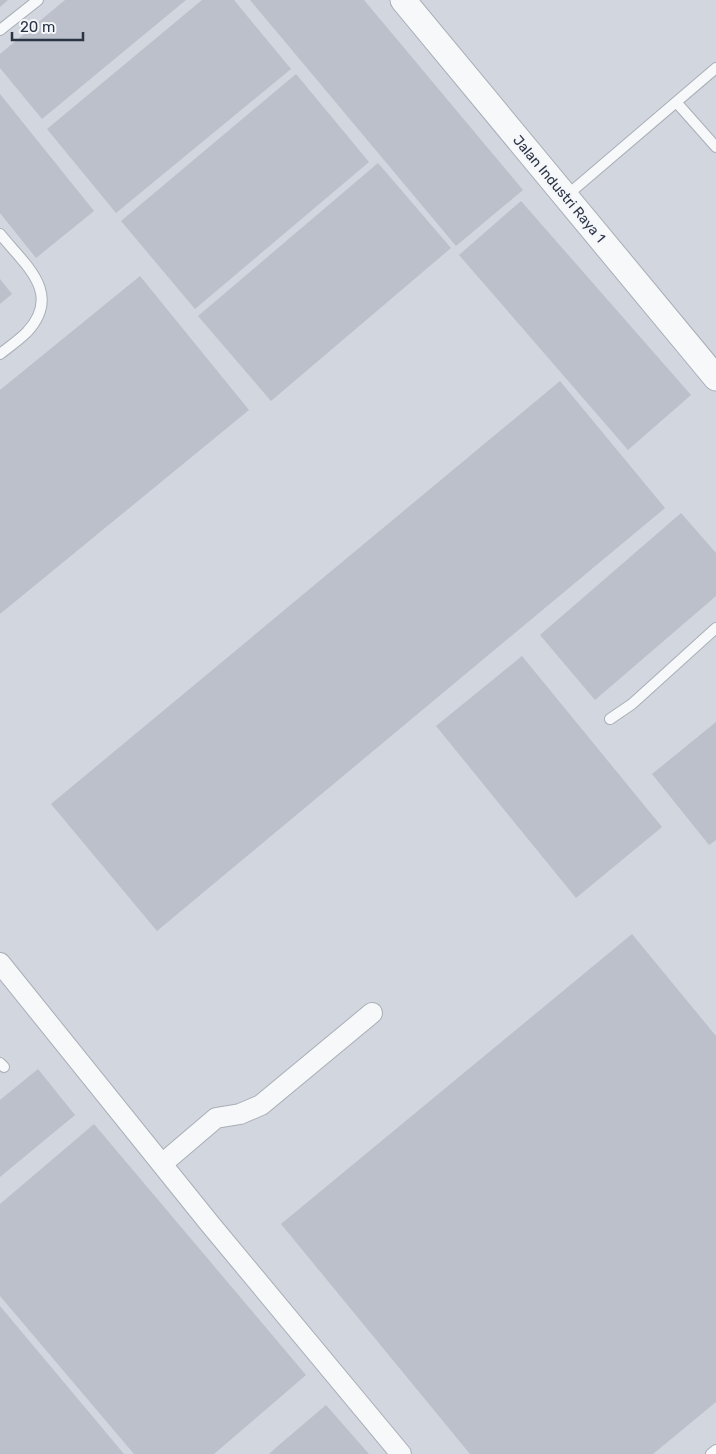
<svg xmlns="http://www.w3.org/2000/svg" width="716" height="1454" font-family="Rubik,sans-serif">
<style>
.built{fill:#d2d6de}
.building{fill:#bbc0ca}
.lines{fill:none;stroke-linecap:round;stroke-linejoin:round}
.service-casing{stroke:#a9aeb7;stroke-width:12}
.minor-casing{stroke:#a9aeb7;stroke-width:22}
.tertiary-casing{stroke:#a9aeb7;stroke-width:27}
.service{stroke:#f7f8fa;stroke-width:10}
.minor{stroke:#f7f8fa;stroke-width:20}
.tertiary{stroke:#f7f8fa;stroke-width:25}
.labels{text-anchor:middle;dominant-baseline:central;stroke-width:4;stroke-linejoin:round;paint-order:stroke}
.street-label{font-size:14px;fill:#2b3445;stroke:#f4f6f9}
</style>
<rect width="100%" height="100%" fill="#e4e7ec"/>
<path class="built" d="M0,0H716V1454H0Z"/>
<path class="building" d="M0,0H8L0,7Z
M65,0H186L42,119L0,68V54Z
M202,0H234L291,69L116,213L47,129Z
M250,0H364L523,190L456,246Z
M296,74L369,162L195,309L121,221Z
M0,94L94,211L36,258L0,213Z
M378,163L451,248L271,401L198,316Z
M521,201L691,395L628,450L459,255Z
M140,276L249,410L0,614V390Z
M0,279L12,294L0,304Z
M560,381L665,508L157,931L51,804Z
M681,513L716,553V596L595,700L540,635Z
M522,656L662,827L576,898L436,726Z
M716,722V840L709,845L652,774Z
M632,934L716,1036V1402L653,1454H470L281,1224Z
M38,1069L75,1115L0,1177V1100Z
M94,1124L306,1375L214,1454H134L0,1296V1204Z
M0,1306L124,1454H0Z
M326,1405L369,1454H269L279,1445Z"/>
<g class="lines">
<g class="service-casing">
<path id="service" d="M0,30L38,0
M677,103L716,147
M565,197L716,68
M0,234C25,265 63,293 27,332C19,340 9,347 0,354
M610,719L632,704L716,628
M0,1063L4,1067
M711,1454L716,1450"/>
</g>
<g class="minor-casing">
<path id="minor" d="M0,963L210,1224L401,1454
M162,1164L216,1118L240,1114L261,1105L372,1013"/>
</g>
<g class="tertiary-casing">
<path id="tertiary" d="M403,0L716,378"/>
</g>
<use href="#service" class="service"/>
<use href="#minor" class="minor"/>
<use href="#tertiary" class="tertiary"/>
</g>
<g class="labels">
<g class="street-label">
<text transform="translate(559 189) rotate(50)">Jalan Industri Raya 1</text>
</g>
</g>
<path d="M12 32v8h71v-8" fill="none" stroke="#2b3445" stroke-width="2.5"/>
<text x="20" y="32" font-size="15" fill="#2b3445" stroke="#f4f6f9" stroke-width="4" paint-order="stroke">20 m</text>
</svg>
